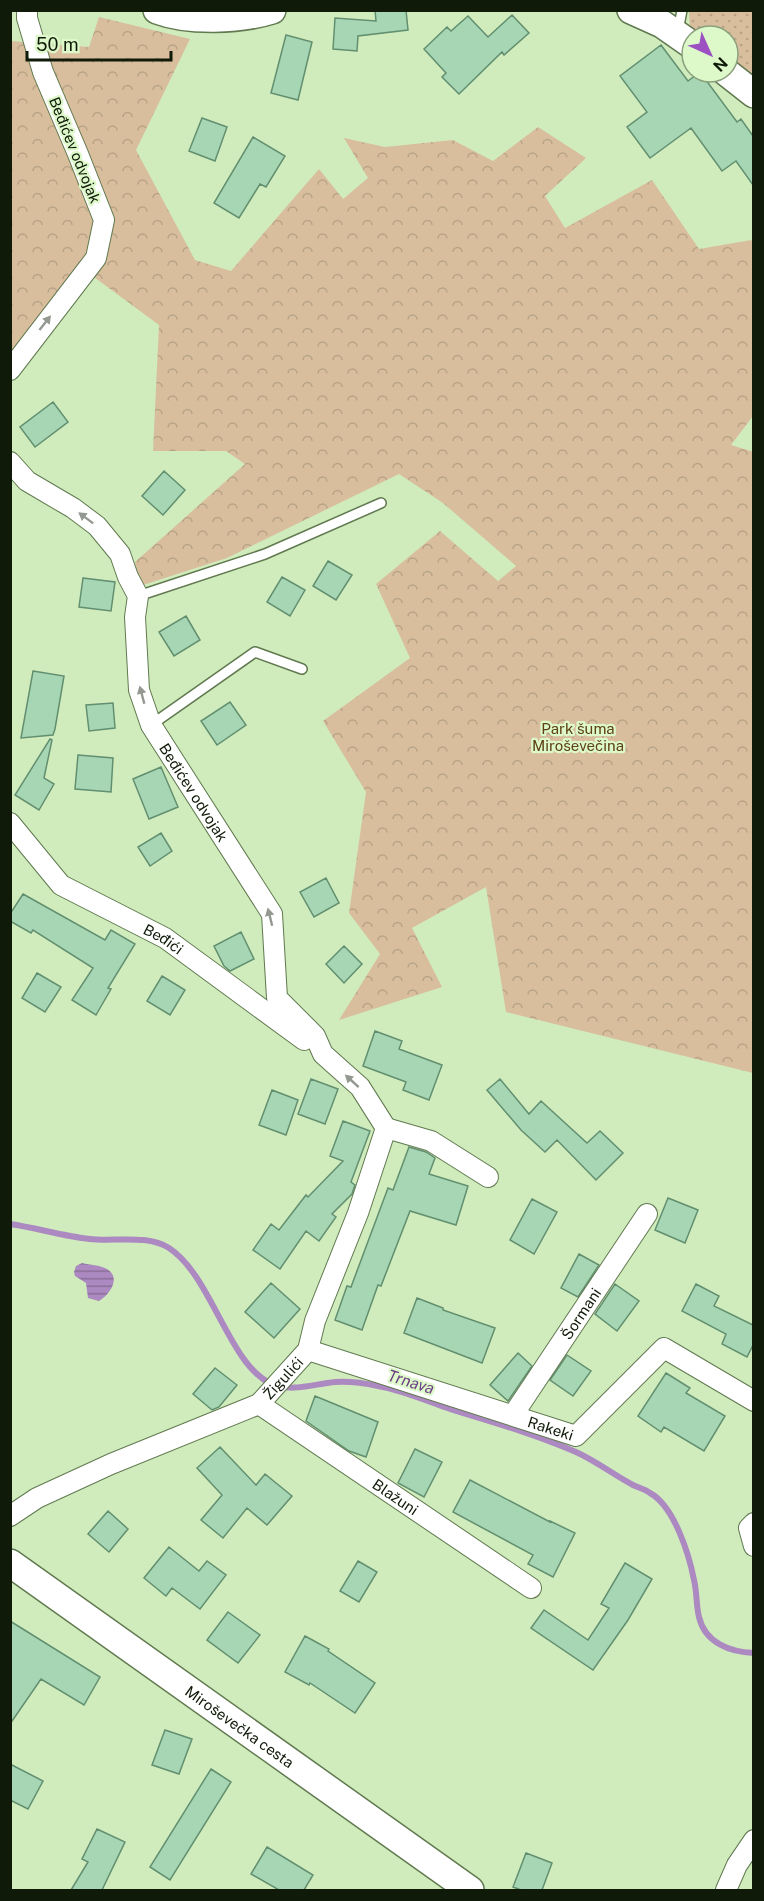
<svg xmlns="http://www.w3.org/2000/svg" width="764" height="1901" font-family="'Public Sans',sans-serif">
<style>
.grass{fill:url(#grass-dots)}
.forest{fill:url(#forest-crowns)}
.water{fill:url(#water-rules)}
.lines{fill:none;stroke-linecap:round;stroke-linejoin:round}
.stream{stroke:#ac89c0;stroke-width:6}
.building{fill:#a7d6b4;stroke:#628f6f;stroke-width:1.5}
.lane-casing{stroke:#60794f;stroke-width:12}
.street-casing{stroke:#60794f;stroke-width:22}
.secondary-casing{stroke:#60794f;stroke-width:30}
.lane{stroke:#fff;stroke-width:9}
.street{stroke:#fff;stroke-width:20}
.secondary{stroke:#fff;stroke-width:27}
.oneway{fill:#939890}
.labels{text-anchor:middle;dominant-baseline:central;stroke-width:4.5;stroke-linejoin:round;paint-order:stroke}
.street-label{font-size:15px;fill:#101a09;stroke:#ddf9ca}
.park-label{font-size:15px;fill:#5e4015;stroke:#ddf9ca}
.water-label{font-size:16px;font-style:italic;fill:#6b3e83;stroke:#ddf9ca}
</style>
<defs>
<pattern id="grass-dots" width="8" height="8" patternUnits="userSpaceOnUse" patternTransform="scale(1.5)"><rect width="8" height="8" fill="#d8be9d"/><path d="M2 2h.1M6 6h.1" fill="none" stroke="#b8a386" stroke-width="1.8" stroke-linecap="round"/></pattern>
<pattern id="forest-crowns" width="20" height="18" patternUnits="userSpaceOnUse" patternTransform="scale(1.5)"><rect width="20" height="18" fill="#d8be9d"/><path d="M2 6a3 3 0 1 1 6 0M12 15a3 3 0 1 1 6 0" fill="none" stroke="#b8a386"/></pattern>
<pattern id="water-rules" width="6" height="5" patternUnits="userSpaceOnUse" patternTransform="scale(1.5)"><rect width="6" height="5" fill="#ac89c0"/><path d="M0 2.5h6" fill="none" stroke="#8b6f9a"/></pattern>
</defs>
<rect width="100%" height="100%" fill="#d0ecbd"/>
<path class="grass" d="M689,11H753V83L728,63V36H693L690,33Z"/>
<path class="forest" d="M99,17L190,39L136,150L195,260L231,271L319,169L343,199L368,178L344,138L385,147L453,140L493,161L538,127L586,158L545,196L565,228L652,180L699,249L751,240L754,243L753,416L731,445L754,452L753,1073L506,1012L486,887L412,928L442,987L339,1020L380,954L349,913L366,792L323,721L410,658L376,584L440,531L498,581L516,566L443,503L399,474L227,558L140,586L135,562L245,464L226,451H153L159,325L79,266L11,355V41L89,47Z"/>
<path class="water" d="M82,1263C90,1265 100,1265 107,1269C122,1278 109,1295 99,1301L88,1298L86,1283L75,1276L74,1272L76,1266Z"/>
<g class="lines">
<path class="stream" d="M10,1224C37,1228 63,1236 90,1239C114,1242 147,1234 169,1248C211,1275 229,1364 270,1383C292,1393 313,1384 335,1382C349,1381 364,1383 378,1386C402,1390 427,1401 450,1409C492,1422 535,1434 576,1452C596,1461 614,1475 633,1485C639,1488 645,1489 650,1493C674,1506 689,1554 694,1580C697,1592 696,1605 699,1617C705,1643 730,1652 754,1653"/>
</g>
<path class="building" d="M375,10H406L408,30L358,36L357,51L333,49L335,18L376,21Z
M512,15L529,33L504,55L502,52L459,94L442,77L446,73L424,49L447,27L451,31L468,16L488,37Z
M286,35L312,42L298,100L271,93Z
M661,45L688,81L700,72L737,122L741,119L753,136V185L736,161L722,171L691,128L650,158L627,127L647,112L620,76Z
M202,118L227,127L215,161L189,151Z
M253,137L285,156L266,187L260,184L239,218L214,203Z
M53,402L68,422L35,447L20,427Z
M164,471L185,490L163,515L142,496Z
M328,561L352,575L336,600L313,586Z
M282,577L305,590L290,616L267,602Z
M83,578L115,582L111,611L79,607Z
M186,616L200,640L174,656L159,632Z
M33,671L64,676L55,729L53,735L21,738Z
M230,702L246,725L217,745L201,721Z
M113,703L115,728L89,731L86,705Z
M50,739L52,740L44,778L54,784L39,810L15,795Z
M78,755L113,758L111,792L75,789Z
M161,767L178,807L149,819L133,779Z
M161,833L172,851L150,866L138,847Z
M326,878L339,903L314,917L300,892Z
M23,894L105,940L111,930L135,944L108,988L111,989L96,1015L72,1000L93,968L33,930L31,933L10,921V914Z
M241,932L254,959L230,971L224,966L214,946Z
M344,946L362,964L344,983L326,964Z
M37,973L61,987L45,1012L22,998Z
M162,976L185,990L170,1015L147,1001Z
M375,1031L402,1041L399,1049L442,1065L429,1100L403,1090L406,1082L363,1066Z
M311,1079L338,1089L325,1124L298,1114Z
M500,1079L529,1114L541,1101L587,1143L600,1131L623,1153L596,1180L557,1140L545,1152L521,1130L487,1090Z
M272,1090L298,1100L286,1135L259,1125Z
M343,1121L370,1131L351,1182L355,1185L352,1194L332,1214L336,1217L319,1241L306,1231L280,1269L253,1250L271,1224L279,1230L306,1195L308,1197L343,1161L330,1156Z
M409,1147L426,1152L435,1158L429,1174L468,1186L456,1225L410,1211L381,1286L378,1285L362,1330L335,1320L347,1286L351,1287L388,1188L393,1190Z
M668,1198L698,1210L685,1243L655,1230Z
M532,1199L557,1212L534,1254L510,1240Z
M579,1254L599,1265L578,1297L561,1288Z
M271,1283L300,1309L274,1338L245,1312Z
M615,1284L639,1301L617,1331L595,1314Z
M696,1284L719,1296L714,1306L753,1325V1345L747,1357L722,1344L726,1334L682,1311Z
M417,1298L443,1308V1310L495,1328L482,1363L404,1333Z
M518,1353L532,1366L508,1401L490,1385Z
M567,1355L591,1371L573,1396L550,1380Z
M215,1368L237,1385L219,1407L212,1410L193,1394Z
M666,1373L690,1388L686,1393L725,1416L704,1451L664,1427L661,1432L638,1416Z
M315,1396L378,1422L366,1457L349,1451L306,1421Z
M220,1447L256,1485L265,1474L292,1496L267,1525L247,1508L223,1538L201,1520L222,1495L197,1468Z
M415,1449L442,1462L424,1497L398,1483Z
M470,1480L550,1522V1521L575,1533L553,1577L528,1564L533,1555L453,1512Z
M108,1511L128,1529L109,1552L88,1534Z
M169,1547L199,1571L207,1561L226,1575L200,1609L172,1588L166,1596L144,1578Z
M358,1561L377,1572L359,1602L340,1591Z
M625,1563L652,1579L628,1620L593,1670L531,1628L544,1610L588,1640L609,1608L601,1604Z
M228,1612L260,1635L238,1663L207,1640Z
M10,1621L100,1677L84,1705L41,1679L10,1724Z
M305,1636L329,1649L328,1651L375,1683L355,1713L310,1683L309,1685L285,1672Z
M165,1730L192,1739L179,1774L152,1765Z
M10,1764L43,1781L28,1809L10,1800Z
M211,1769L231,1782L170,1880L150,1867Z
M97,1829L125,1842L102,1890H71L88,1862L82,1859Z
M267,1847L313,1875L304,1890H279L251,1874Z
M526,1853L552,1863L542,1890H521L513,1887Z"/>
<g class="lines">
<g class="lane-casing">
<path id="lane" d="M675,30L680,21L682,10
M138,596L265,554L381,503
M151,725L255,652L302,669"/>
</g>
<g class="street-casing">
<g id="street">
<path d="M10,370L96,258L104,220L78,154L43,72L27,18V10"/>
<path id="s1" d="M10,462L27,481L73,508L97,526L120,554L128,577L138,596L135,617L139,690L151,725L272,914L277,998L315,1036L323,1054L360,1087L386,1128"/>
<path id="s2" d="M10,823L61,885L165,938L304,1040"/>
<path d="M386,1128L431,1141L488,1177"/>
<path id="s3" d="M308,1350L576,1436L664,1348L754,1401"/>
<path id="s4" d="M259,1404L531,1588"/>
<path id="s5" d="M513,1415L647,1214"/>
<path id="s6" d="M10,1516L37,1498L111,1464L259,1404L308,1350L315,1321L358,1213L386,1128"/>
<path d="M754,1523L749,1528L754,1546"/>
<path d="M726,1890L737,1865L754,1840"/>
</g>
</g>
<g class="secondary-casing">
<g id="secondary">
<path d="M157,10C189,22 240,20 272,10"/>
<path d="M631,10L662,24L692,45"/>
<path d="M726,72L754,94"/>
<path id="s7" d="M10,1563L470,1890"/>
</g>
</g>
<use href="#lane" class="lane"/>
<use href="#street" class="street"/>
<use href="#secondary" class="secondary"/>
</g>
<defs><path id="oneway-solid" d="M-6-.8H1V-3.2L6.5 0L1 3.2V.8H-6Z" transform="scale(1.5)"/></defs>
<g class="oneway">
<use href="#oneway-solid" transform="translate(45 323) rotate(-52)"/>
<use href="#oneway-solid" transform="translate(86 518) rotate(-143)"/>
<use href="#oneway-solid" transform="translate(142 695) rotate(-105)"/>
<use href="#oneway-solid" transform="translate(270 917) rotate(-104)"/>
<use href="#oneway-solid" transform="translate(352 1081) rotate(-138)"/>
</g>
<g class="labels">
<g class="street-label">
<text transform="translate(75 150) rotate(68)">Beđićev odvojak</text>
<text stroke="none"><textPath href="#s1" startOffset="402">Beđićev odvojak</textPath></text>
<text stroke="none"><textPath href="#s2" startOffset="196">Beđići</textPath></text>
<text stroke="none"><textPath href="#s5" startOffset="122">Šormani</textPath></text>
<text stroke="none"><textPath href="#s6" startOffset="309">Žigulići</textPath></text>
<text stroke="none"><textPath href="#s3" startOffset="255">Rakeki</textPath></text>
<text stroke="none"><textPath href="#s4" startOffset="165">Blažuni</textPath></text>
<text stroke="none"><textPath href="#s7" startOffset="282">Miroševečka cesta</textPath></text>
</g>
<g class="park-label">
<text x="578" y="728">Park šuma<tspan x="578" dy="17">Miroševečina</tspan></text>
</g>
<g class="water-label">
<text transform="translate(411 1382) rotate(17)">Trnava</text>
</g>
</g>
<rect width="764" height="1901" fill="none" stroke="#101a09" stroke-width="24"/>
<g transform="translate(710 54) rotate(135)"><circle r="28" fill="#ddf9ca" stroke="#8ba07d" stroke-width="1.5"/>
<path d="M0-4.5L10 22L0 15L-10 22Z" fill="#9c50c1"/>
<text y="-9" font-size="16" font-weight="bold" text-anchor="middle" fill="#101a09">N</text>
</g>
<path d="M27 51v9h144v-9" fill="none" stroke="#101a09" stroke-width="3"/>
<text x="36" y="51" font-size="18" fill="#101a09" stroke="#ddf9ca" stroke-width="4.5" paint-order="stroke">50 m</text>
</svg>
